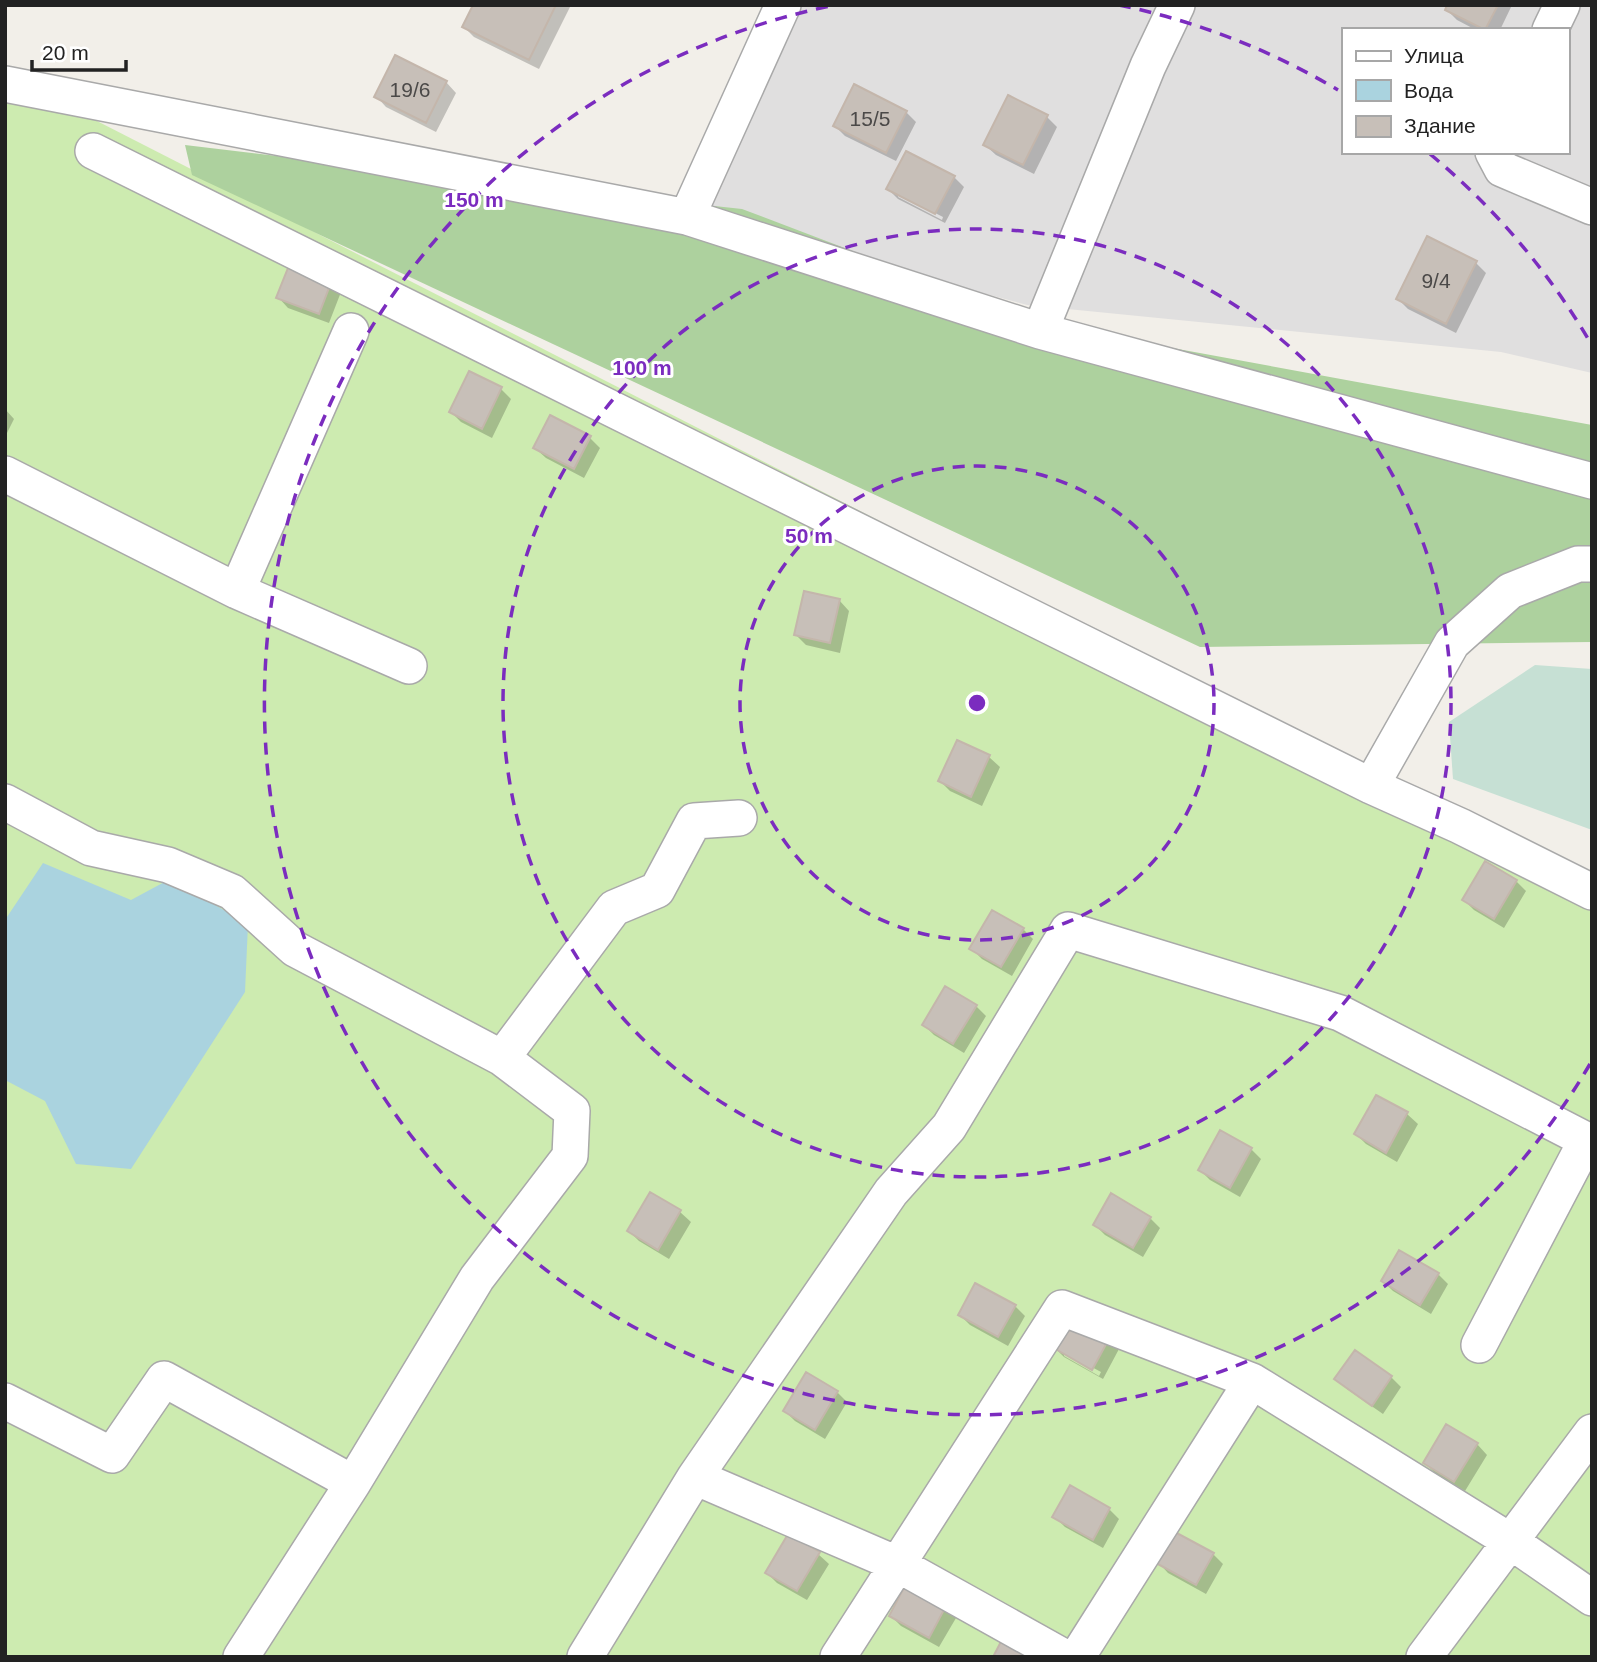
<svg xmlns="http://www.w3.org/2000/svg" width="1597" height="1662" font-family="Helvetica,sans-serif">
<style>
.residential{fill:#e0dfdf;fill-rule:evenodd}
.grass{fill:#cdebb0}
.forest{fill:#add19e}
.wetland{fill:#c6e0d4}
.water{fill:#aad3df}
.shadow{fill:#0003;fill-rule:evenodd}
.building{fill:#c7bfb8;stroke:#c4b6ab;stroke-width:2}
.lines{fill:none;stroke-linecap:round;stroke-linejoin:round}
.minor-casing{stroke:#a9a9a9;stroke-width:38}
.minor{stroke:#fff;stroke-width:35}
.ring{fill:none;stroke:#7b2cbf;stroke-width:3.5;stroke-dasharray:12 9}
.labels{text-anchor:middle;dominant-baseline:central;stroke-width:6;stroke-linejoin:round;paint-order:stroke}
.number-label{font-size:21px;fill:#4b4948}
.centre{fill:#7b2cbf;stroke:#fff;stroke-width:3.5}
.ring-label{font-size:21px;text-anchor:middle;font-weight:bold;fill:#7b2cbf;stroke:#fff;stroke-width:6;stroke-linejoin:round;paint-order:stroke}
</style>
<rect width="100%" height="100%" fill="#f2efe9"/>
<path class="residential" d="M771,5H1592V373L1501,352L1027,305L680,211ZM1343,30H1567V152H1343Z"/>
<path class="grass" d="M5,74L1592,885V1657H5Z"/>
<path class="forest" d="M185,145L495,182L742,209L1047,325L1592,425V642L1200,647L192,175Z"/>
<path class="wetland" d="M1535,665L1592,669V830L1453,779L1449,722Z"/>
<path class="water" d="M43,863L131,900L170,879L248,924L245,992L131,1169L76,1164L45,1101L5,1080V920Z"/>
<path class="shadow" d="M475,5H571L539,69L474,37L464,27Z
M1449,5H1512L1500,30H1476L1457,20L1447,10Z
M446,82L456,93L436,132L386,107L376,96Z
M1009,97L1047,117L1057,127L1034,174L996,155L985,145Z
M906,112L916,122L896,161L845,136L835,126Z
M954,177L964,187L945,223L898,199L888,189ZM898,194L943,217L942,220L898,197Z
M1428,239L1476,263L1486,273L1456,333L1408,309L1398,299Z
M291,265L341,292L329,323L288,308L278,297Z
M501,389L511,399L492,438L461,422L451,412Z
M5,409L14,419L5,437Z
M590,438L600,448L584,478L546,458L535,448Z
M839,600L849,611L840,653L806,645L796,635Z
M958,743L989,757L1000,767L982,806L950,791L940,781Z
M1516,881L1526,891L1504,928L1474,910L1464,900Z
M1023,929L1033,939L1012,976L982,959L972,949Z
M976,1006L986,1016L964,1053L934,1035L924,1025Z
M1377,1097L1407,1114L1418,1124L1397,1162L1366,1144L1356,1134Z
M1251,1149L1261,1159L1240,1197L1210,1180L1200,1170Z
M650,1194L680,1212L691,1222L669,1259L639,1241L629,1231Z
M1150,1218L1160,1228L1143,1257L1105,1235L1095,1225Z
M1438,1274L1448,1284L1431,1314L1393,1291L1383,1281Z
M1015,1306L1025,1316L1008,1346L970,1325L960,1315Z
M1109,1339L1119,1349L1103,1379L1064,1357L1054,1347ZM1064,1352L1101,1372L1099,1376L1064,1356Z
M1355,1352L1391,1377L1401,1387L1383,1414L1347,1389L1337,1379Z
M837,1392L847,1402L825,1439L795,1421L785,1411Z
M1477,1444L1487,1455L1465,1491L1435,1473L1425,1463Z
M1109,1509L1119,1519L1103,1548L1065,1527L1055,1517Z
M818,1554L829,1564L807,1600L777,1583L767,1573Z
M1213,1554L1223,1564L1206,1594L1168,1573L1158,1562Z
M945,1608L956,1618L939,1647L901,1626L891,1616Z"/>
<path class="building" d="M473,5H556L529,60L462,27Z
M1447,5H1498L1485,30L1445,10Z
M395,55L447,81L426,123L374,97Z
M854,84L907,111L886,153L833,126Z
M1008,95L1048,115L1023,165L983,145Z
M906,151L955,176L935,214L886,189Z
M1427,236L1477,261L1446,324L1396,299Z
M290,263L332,280L319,314L276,298Z
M469,371L502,387L482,429L449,412Z
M550,415L591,436L574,469L533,448Z
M804,591L840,599L830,643L794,635Z
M957,740L990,755L971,797L938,781Z
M1485,861L1517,880L1494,919L1462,900Z
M992,910L1024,928L1001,967L969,949Z
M945,986L977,1005L953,1044L922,1025Z
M1376,1095L1408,1112L1386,1153L1354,1134Z
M1220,1130L1252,1148L1230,1188L1198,1170Z
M650,1192L681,1210L658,1250L627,1231Z
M1111,1193L1151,1217L1133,1248L1093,1225Z
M1399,1250L1439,1273L1420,1305L1381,1281Z
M975,1283L1016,1305L998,1337L958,1315Z
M1070,1315L1110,1337L1092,1370L1052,1347Z
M1355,1350L1392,1376L1372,1406L1334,1379Z
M806,1372L838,1391L815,1430L783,1411Z
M1446,1424L1478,1443L1454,1482L1423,1463Z
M1070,1485L1110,1508L1093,1540L1052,1517Z
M1173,1531L1214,1553L1196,1585L1156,1563Z
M788,1534L820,1552L797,1591L765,1573Z
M906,1584L946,1606L929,1638L889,1616Z
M1008,1628L1045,1657H993Z"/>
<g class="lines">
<g class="minor-casing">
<path id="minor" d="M1550,30L1562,5
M5,84L687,217L1040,331L1592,481
M93,151L1371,786L1460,826L1592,892
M1493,152L1502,169L1592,207
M687,217L783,5
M1040,331L1148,66L1177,5
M5,474L237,591L409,666
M237,591L351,331
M1371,786L1452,643L1510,591L1578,564H1592
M5,802L91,848L168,865L232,892L295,949L502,1058
M1479,1345L1586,1141
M5,1401L112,1455L164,1379L353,1483
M695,1477L897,1564L1064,1657
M241,1657L353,1483L477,1278L570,1156L572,1111L502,1058L614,908L657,890L694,821L739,818
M585,1657L695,1477L891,1192L949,1127L1068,930L1340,1013L1592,1143
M838,1657L1062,1308L1252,1381L1510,1541L1592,1598
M1077,1657L1252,1381
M1424,1657L1592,1432"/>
</g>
<use href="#minor" class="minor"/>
</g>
<g class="ring">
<circle cx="977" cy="703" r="237"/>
<circle cx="977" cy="703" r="474"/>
<path d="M1590 1064A712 712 0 1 1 835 5M1119 5A712 712 0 0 1 1338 90M1430 154A712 712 0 0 1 1590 342"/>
</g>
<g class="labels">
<g class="number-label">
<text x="410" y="89">19/6</text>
<text x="870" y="118">15/5</text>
<text x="1436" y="280">9/4</text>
</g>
</g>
<circle cx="977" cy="703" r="10" class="centre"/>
<g class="ring-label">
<text x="474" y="207">150 m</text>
<text x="642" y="375">100 m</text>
<text x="809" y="543">50 m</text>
</g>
<rect width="1597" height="1662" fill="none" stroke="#222222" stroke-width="14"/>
<rect x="1342" y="28" width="228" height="126" fill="#ffffff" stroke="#a7a7a7" stroke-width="2"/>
<rect x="1356" y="51" width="35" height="10" fill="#ffffff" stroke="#a7a7a7" stroke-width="2"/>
<text x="1404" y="63" font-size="21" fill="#222222">Улица</text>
<rect x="1356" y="80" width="35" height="21" fill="#aad3df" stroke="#a7a7a7" stroke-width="2"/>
<text x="1404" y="98" font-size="21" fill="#222222">Вода</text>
<rect x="1356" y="116" width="35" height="21" fill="#c7bfb8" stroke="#a7a7a7" stroke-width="2"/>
<text x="1404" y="133" font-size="21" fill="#222222">Здание</text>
<path d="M32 60v10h94v-10" fill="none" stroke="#222222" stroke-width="3.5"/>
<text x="42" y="60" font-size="21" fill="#222222" stroke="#ffffff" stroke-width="5" paint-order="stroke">20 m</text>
</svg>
